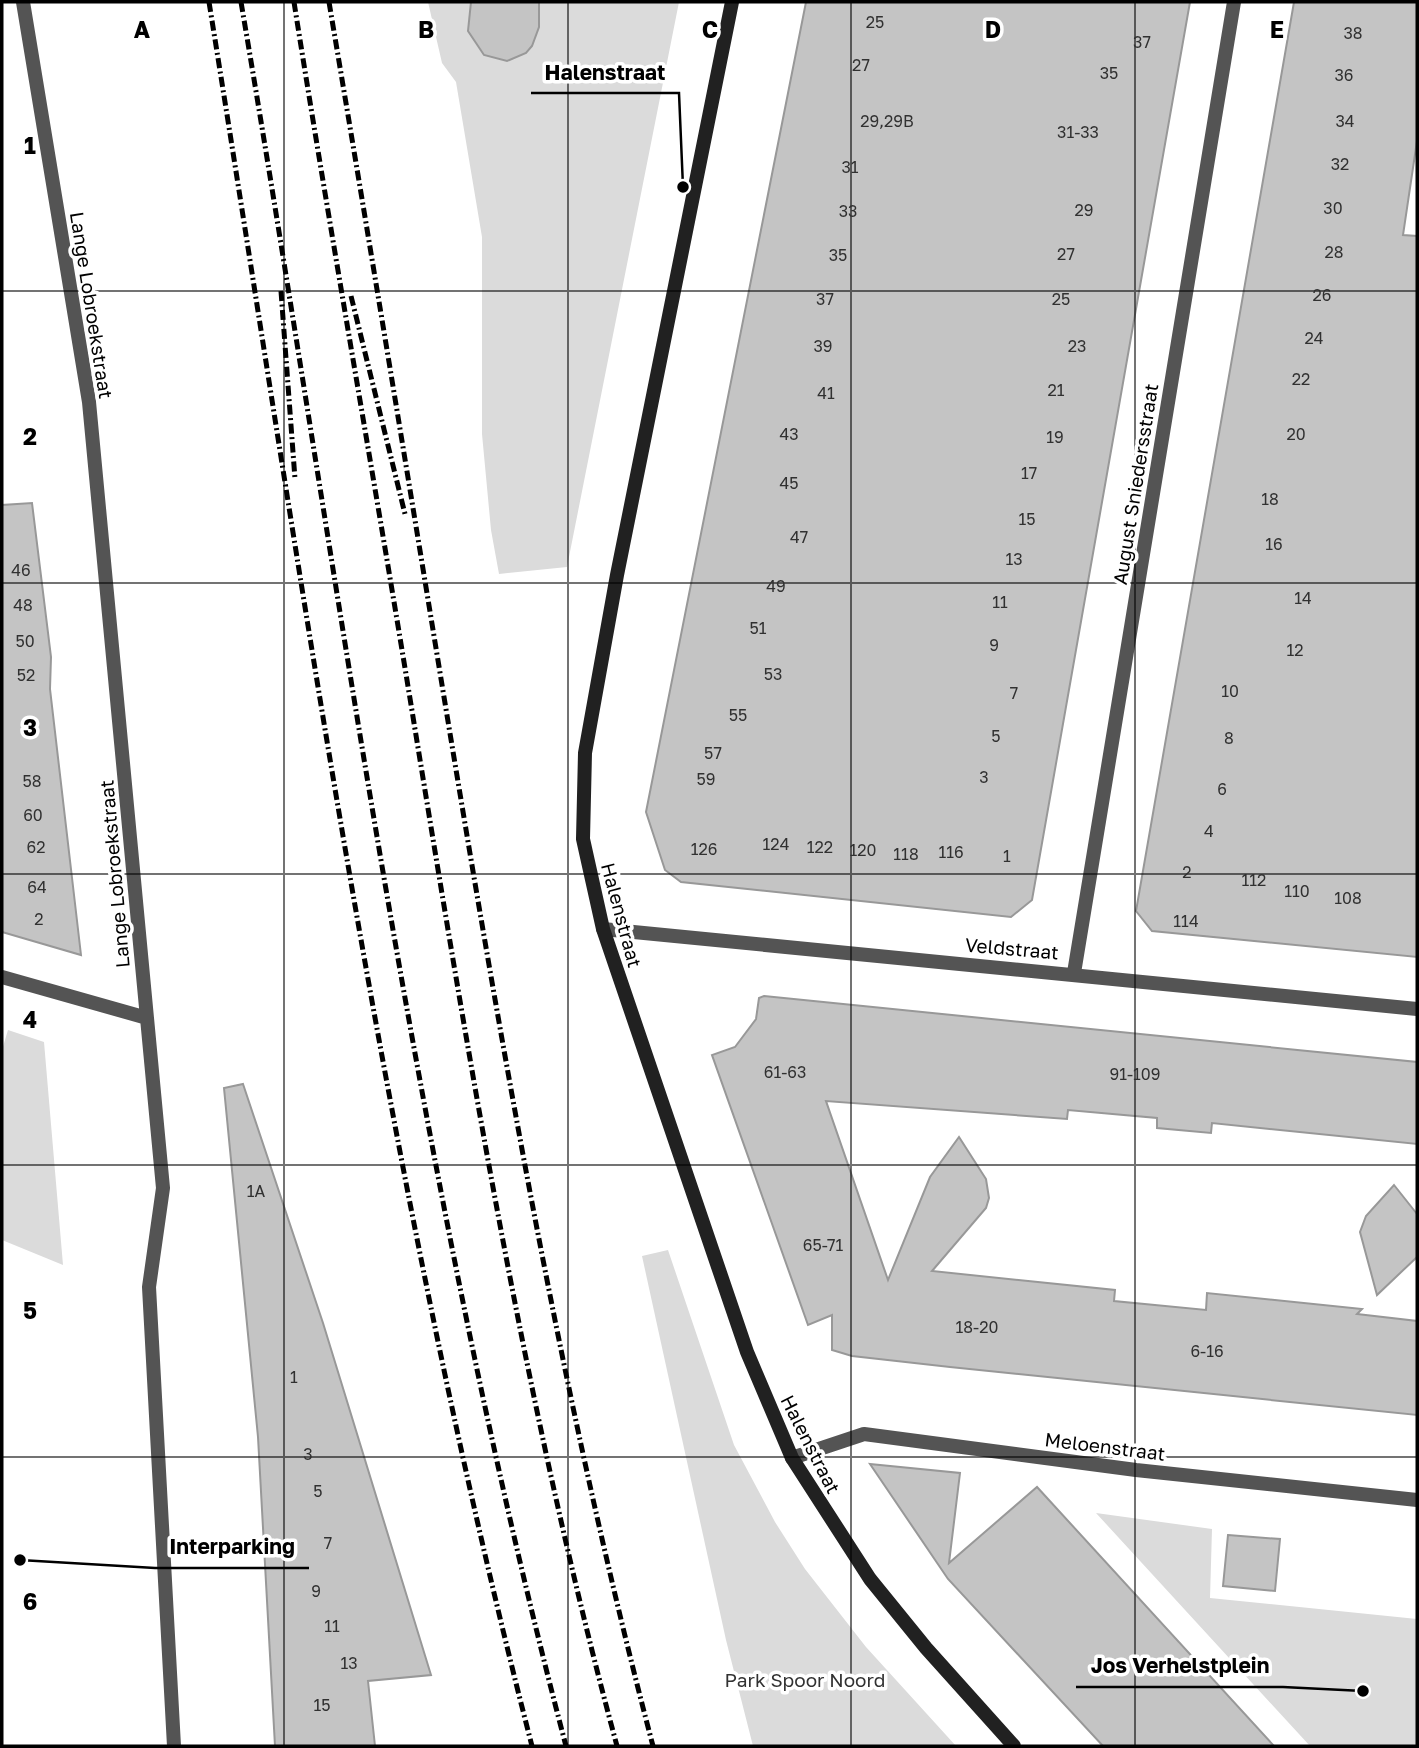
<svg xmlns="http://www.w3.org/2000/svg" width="1419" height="1748" font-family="'Golos Text',sans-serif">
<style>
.green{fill:#dbdbdb}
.building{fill:#c4c4c4;stroke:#989898;stroke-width:2}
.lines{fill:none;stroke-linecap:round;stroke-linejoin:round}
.street{stroke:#545454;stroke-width:14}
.secondary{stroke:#212121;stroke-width:14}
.rail{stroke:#000;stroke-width:5;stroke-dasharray:10 3.5 2 3.5;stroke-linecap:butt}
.grid{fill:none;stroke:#000;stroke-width:2;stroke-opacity:0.55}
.labels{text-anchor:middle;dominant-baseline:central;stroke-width:7;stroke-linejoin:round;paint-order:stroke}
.number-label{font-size:16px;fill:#313131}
.street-label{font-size:19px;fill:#000;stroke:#fff}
.park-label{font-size:19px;fill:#323232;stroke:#fff}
.grid-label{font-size:23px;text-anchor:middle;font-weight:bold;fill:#000;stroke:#fff;stroke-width:7;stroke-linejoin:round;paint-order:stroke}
.leader{fill:none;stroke:#000;stroke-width:2.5}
.callout-dot{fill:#000;stroke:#fff;stroke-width:2.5}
.callout-label{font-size:21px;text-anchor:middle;font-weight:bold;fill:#000;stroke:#fff;stroke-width:7;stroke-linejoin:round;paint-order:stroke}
</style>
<rect width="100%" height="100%" fill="#fff"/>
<path class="green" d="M428,2H679L567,567L499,574L491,530L482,434V237L456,82L442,63Z
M8,1030L44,1042L63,1265L2,1240V1050Z
M668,1250L734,1445L775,1522L805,1569L866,1647L956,1746H753L726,1640L642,1256Z
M1096,1513L1212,1529L1210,1598L1417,1619V1746H1310Z"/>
<path class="building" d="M471,2H539V27L532,46L526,53L507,61L484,55L468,31Z
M806,2H1190L1032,900L1011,917L681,882L665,870L646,812Z
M1294,2H1417V141L1403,235L1417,236V957L1152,931L1136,911Z
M32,503L51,657L50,689L81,955L2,932V505Z
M764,996L1417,1062V1144L1212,1123L1211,1133L1157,1128V1118L1068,1110L1067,1119L826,1101L888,1280L930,1177L959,1137L986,1179L989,1198L986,1208L932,1271L1115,1290L1114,1301L1206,1310L1207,1293L1362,1309L1357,1314L1417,1321V1415L950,1367L852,1356L832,1350V1315L808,1325L712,1055L735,1047L756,1019L759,998Z
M243,1084L323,1323L431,1675L368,1681L375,1746H275L258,1437L224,1088Z
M1394,1185L1417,1214V1257L1377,1295L1360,1232L1366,1216Z
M870,1464L960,1473L949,1563L1037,1487L1274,1746H1103L948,1579Z
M1228,1535L1280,1539L1275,1591L1223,1586Z"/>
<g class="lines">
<path class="street" d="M23,2L89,402L163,1188L149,1287L174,1746
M603,929L1417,1009
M1074,973L1234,2
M2,977L147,1018
M792,1458L864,1434L1136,1470L1417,1500"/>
<path class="secondary" d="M732,2L617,575L585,753L583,839L603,929L747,1352L792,1458L870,1579L926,1648L1014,1746"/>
<path class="rail" d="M209,2C303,585 384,1174 532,1746
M241,2C340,584 415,1174 566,1746
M294,2C332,243 375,483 414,723C470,1066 526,1411 617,1746
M329,2C368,233 406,465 444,697C502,1049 562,1401 653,1746
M281,291L295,479
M351,296L405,514"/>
</g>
<path class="grid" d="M284,2V1746M568,2V1746M851,2V1746M1135,2V1746M2,291H1417M2,583H1417M2,874H1417M2,1165H1417M2,1457H1417"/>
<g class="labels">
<g class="number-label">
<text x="875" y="22">25</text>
<text x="1353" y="33">38</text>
<text x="1142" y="42">37</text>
<text x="861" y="65">27</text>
<text x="1109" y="73">35</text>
<text x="1344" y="75">36</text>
<text x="887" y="121">29,29B</text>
<text x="1345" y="121">34</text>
<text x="1078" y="132">31-33</text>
<text x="1340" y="164">32</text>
<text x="850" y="167">31</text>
<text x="1333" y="208">30</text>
<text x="1084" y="210">29</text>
<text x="848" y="211">33</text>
<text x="1334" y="252">28</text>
<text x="1066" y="254">27</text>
<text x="838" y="255">35</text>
<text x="1322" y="295">26</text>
<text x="825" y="299">37</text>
<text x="1061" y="299">25</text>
<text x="1314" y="338">24</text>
<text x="823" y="346">39</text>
<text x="1077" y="346">23</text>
<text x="1301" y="379">22</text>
<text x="1056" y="390">21</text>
<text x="826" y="393">41</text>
<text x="789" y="434">43</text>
<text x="1296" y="434">20</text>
<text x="1055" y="437">19</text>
<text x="1029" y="473">17</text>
<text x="789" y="483">45</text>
<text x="1270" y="499">18</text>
<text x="1027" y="519">15</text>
<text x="799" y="537">47</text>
<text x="1274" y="544">16</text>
<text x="1014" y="559">13</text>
<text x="21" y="570">46</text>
<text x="776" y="586">49</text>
<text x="1303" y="598">14</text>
<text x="1000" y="602">11</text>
<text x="23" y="605">48</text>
<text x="758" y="628">51</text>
<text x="25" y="641">50</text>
<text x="994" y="645">9</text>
<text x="1295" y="650">12</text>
<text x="773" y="674">53</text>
<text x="26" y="675">52</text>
<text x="1230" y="691">10</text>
<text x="1014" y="693">7</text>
<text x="738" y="715">55</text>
<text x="996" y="736">5</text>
<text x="1229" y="738">8</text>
<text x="713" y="753">57</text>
<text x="984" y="777">3</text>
<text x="706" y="779">59</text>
<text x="32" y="781">58</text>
<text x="1222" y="789">6</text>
<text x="33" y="815">60</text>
<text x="1209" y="831">4</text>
<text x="776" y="844">124</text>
<text x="36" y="847">62</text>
<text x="820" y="847">122</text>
<text x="704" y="849">126</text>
<text x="863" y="850">120</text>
<text x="951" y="852">116</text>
<text x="906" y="854">118</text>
<text x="1007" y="856">1</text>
<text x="1187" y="872">2</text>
<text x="1254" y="880">112</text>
<text x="37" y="887">64</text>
<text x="1297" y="891">110</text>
<text x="1348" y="898">108</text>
<text x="39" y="919">2</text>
<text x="1186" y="921">114</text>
<text x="785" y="1072">61-63</text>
<text x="1135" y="1074">91-109</text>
<text x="256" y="1191">1A</text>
<text x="823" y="1245">65-71</text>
<text x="977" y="1327">18-20</text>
<text x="1207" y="1351">6-16</text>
<text x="294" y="1377">1</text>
<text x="308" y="1454">3</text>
<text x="318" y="1491">5</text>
<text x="328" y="1543">7</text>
<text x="316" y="1591">9</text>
<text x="332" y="1626">11</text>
<text x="349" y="1663">13</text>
<text x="322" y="1705">15</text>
</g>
<g class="street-label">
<text transform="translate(92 305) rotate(81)">Lange Lobroekstraat</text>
<text transform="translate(1135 484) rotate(-81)">August Sniedersstraat</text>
<text transform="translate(114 874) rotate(-95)">Lange Lobroekstraat</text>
<text transform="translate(622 915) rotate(75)">Halenstraat</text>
<text transform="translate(1012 948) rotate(5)">Veldstraat</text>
<text transform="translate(811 1444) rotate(63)">Halenstraat</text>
<text transform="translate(1105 1446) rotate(7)">Meloenstraat</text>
</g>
<g class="park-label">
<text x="805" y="1679">Park Spoor Noord</text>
</g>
</g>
<g class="grid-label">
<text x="142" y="38">A</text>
<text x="426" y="38">B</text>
<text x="710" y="38">C</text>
<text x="993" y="38">D</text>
<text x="1277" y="38">E</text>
<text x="30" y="154">1</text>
<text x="30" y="445">2</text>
<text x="30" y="736">3</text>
<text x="30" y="1028">4</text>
<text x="30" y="1319">5</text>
<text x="30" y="1610">6</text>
</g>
<path class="leader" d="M683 187L679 93H531M20 1560L155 1568H309M1363 1691L1283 1687H1076"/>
<g class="callout-dot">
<circle cx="683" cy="187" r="7"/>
<circle cx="20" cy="1560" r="7"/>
<circle cx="1363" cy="1691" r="7"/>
</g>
<g class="callout-label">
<text x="605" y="80">Halenstraat</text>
<text x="232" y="1554">Interparking</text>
<text x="1180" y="1673">Jos Verhelstplein</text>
</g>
<rect width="1419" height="1748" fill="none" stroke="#000000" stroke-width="7"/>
</svg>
